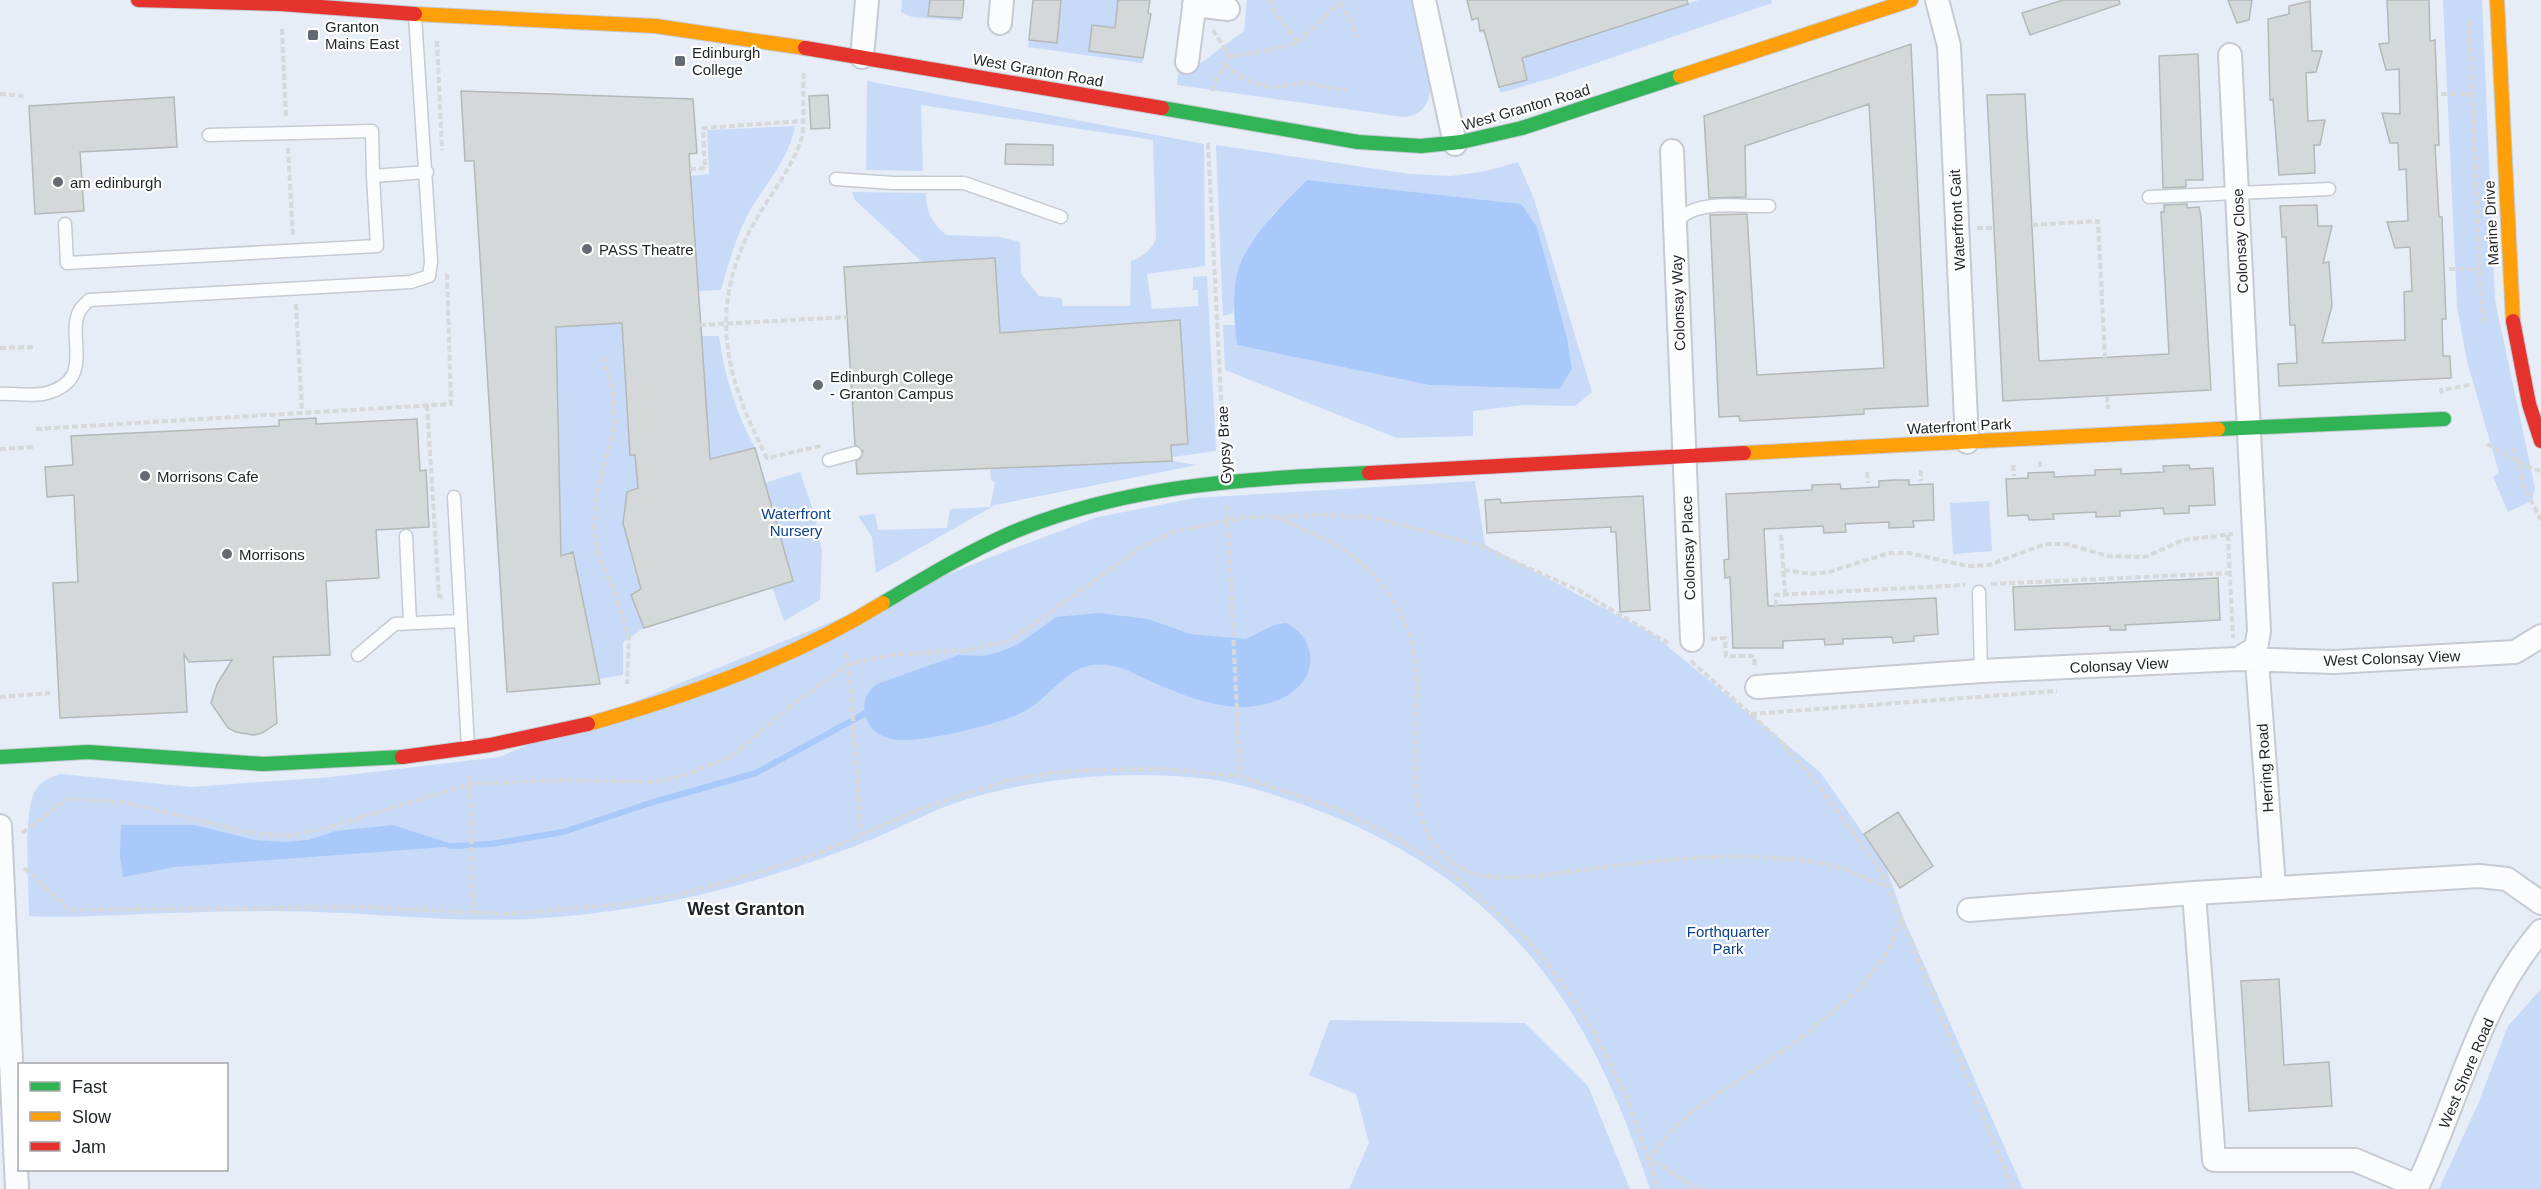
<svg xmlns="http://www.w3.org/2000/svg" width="2541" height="1189" font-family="Helvetica,sans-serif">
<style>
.green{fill:#c7daf7}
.water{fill:#a8c9fa}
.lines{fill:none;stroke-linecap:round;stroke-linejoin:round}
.stream{stroke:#a8c9fa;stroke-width:6}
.building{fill:#d5d8d9;stroke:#b4b8b8;stroke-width:1.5}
.lane-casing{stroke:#c5cad3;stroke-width:15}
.street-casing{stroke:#c5cad3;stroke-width:26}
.fast-casing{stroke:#c5cad3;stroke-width:16}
.slow-casing{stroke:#c5cad3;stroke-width:16}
.jam-casing{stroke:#c5cad3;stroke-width:16}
.path{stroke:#d6d8da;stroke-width:4;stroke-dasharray:6 3;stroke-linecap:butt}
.lane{stroke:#fbfcfe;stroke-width:12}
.street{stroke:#fbfcfe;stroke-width:22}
.fast{stroke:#30b455;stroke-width:14}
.slow{stroke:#ff9f0a;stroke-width:14}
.jam{stroke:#e5322d;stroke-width:14}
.poi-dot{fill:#656a72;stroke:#fff;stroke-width:2}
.labels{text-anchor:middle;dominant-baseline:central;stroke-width:4.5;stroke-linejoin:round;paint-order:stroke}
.poi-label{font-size:15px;fill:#1f242b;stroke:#fff;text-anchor:start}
.street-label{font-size:15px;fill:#1f242b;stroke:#fff}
.park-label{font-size:15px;fill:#0b418d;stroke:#fff}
.quarter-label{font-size:18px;font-weight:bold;fill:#1f242b;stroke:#fff}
</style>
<rect width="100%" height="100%" fill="#e7edf7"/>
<path class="green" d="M902,0H930L928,16L962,18V21L912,17L901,12Z
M1061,0H1118L1115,28L1092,25L1089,51L1143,58L1142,63L1028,47L1029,40L1057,43Z
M1247,0H1415L1430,87C1430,105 1421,116 1403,117L1177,85L1179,69L1190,71L1244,31Z
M1699,0H1771L1772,3L1555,77L1500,93L1499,87L1527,80L1517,38L1481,33L1480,31L1515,23L1549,49L1602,32L1594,6L1653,15Z
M2443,0H2482L2495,300L2535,488L2532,501L2508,512L2493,477L2499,473L2467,361L2457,307Z
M867,81L1204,144L1205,266L1147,274L1152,309L1198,306V290H1193V277L1207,276L1216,451L1172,457L1171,445L1188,443L1180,320L1000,333L995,258L922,262L855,200L852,192L926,193C926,212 932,223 946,235L1000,237L1020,242L1021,274L1039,296L1062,298L1063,306H1130L1131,261C1144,256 1150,251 1156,239L1153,140L921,105L923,171L866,170Z
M795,126C789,159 769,179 752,207C737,233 729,261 721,290L698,291L690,176L709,174L707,130Z
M1216,145L1410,174L1451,176L1486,171L1518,162L1534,199L1592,392L1575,406L1524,405L1473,411V436L1397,438L1225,370L1223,325H1235L1237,345L1429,385L1560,389L1572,369L1567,337L1537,227L1520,204L1307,180L1272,215L1241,264L1233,313L1223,316Z
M622,323L668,453L638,488L641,589L631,595L644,628L623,642V675L599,679L573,553L561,556L556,327Z
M701,336H719C724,375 736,413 755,448L710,459Z
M1172,461L1197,465L995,505L876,573L872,537L858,516L875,514L878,530L947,528L950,509L990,507L995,482L991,480L990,468Z
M800,472L815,516L822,551L820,600L784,621L772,587L793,580L765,483Z
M1475,481L1485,545L1654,635L1820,772L1885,864L1904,919L2023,1189H1650C1626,1118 1599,1050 1556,989C1491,896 1396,835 1289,800C1263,791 1236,783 1209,779C1130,770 1047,776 971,798C932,809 897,830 860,844C793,870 726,891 656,904C614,911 571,917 528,919C444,923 361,911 278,911C226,911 173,913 121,915C90,916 59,918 29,916C29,888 23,813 35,791C41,781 50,777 61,774L191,787L331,777L499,757L996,555L1098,517L1195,498Z
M1989,501L1992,551L1953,554L1950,503Z
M2541,989V1189H2439L2478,1104L2508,1026Z
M1330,1020L1525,1023L1588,1086L1630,1189H1349L1369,1143L1356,1094L1309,1075Z"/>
<path class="water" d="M1307,180L1521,204L1537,227L1567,337L1572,369L1560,389L1429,385L1237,345C1234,321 1231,284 1241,262C1256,230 1283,204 1307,180Z
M1099,613L1148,619L1190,634L1246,639L1274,625L1286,623C1316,637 1319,674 1291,693C1278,702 1259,707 1242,707C1202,707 1160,685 1124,669C1109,664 1094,662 1079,669C1058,679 1045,700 1025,711C1004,723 924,742 900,740C886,739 871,733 867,720C861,705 865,693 877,684L959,655L983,656L1000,652L1020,643L1056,617Z
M121,825H194L255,840L284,842L308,840L336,831L393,825L458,846L175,867L123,877L120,856Z"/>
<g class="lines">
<path class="stream" d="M450,846L491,844L563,832L650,803L756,773L864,714"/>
</g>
<path class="building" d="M930,0H964L962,18L928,16Z
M1033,0H1061L1057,43L1029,40Z
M1118,0H1150L1148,13L1151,14L1143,58L1089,51L1092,25L1115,28Z
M1467,0H1687L1688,4L1522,58L1527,80L1499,87L1484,30L1480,31L1478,18L1472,20Z
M2063,0H2119L2120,4L2030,35L2022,13Z
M2228,0H2252L2249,20L2237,23Z
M2387,0H2429L2430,41L2435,40L2439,145H2435L2439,217H2442L2446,319H2442L2443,356H2450L2451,378L2279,386L2278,364L2297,363L2295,325H2290L2286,237H2282L2280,206L2317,205L2318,226H2332L2323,263L2329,262L2332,306L2322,343L2405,340L2404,292L2412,291L2410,247L2395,248L2387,222L2408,221L2406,169L2399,170L2398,143H2390L2382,113L2400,114L2399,69L2386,70L2379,44L2389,43Z
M2310,1L2312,51H2322L2316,72L2306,73L2308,121L2325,120L2320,145H2314L2315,173L2279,175L2273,99L2270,100L2268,19L2289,14V6Z
M1911,44L1928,406L1864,409V414L1816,417L1740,421L1739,416L1719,417L1710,215L1747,214L1757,375L1884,368L1869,104L1745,146L1746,197L1709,198L1704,116Z
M2198,54L2203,180H2186V187L2163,188L2159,56Z
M461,91L693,99L697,153L689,154L710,459L755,448L793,581L644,628L631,595L641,589L623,523L627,492L638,488L635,455H630L622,323L556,327L561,556L573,552L600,684L507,692L474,161H465Z
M2025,94L2039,361L2169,354L2161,212H2164V205L2187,204V208L2199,207L2201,216L2211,390L2003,401L1987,95Z
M828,95L830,128L811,129L809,96Z
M174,97L177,147L80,152L84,211L35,214L29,106Z
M1006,144L1053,145V165L1005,164Z
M995,258L1000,333L1180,320L1188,444L1171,445L1172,461L857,474L856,461L861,458L863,451L855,445L844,267Z
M316,418V424L417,419L420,471L426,470L429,527L376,530L379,578L326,581L330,655L273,657L277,723L262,733L254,735L236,732L228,728L211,703L217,684L232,660L189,662L184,654L187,712L60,718L53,583L78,582L74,495L47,497L45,467L73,465L71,436L279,426V420Z
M2189,465L2190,469L2213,468L2215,505L2189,506V513L2164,514L2163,508L2120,511V516L2096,517V512L2053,514L2054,519L2029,520L2028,515L2008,516L2006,479L2028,478V473L2054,472V477L2095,475V470L2121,469V474L2164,472L2163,466Z
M1894,480H1909V485L1933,484L1934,520L1913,521L1914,527L1889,528V522L1845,524L1846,532L1824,533L1823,526L1764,529L1768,606L1936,598L1938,634L1914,636V641L1893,643L1892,637L1843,639V644L1825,645L1824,639L1783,641V648H1733L1730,577L1725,578L1724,560L1729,559L1726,494L1812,490V485L1840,484L1841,489L1879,487V481Z
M1643,496L1650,610L1620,612L1616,532H1611V527L1487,533L1485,500L1500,499L1501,503Z
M2218,578L2220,620L2125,625L2126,630H2110V626L2015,630L2013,587Z
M1898,812L1933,866L1900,888L1864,834Z
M2279,979L2284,1065L2329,1062L2332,1106L2249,1111L2241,981Z"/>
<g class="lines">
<g class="lane-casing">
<path id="lane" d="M209,135L372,131L373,176L427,172
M836,179L893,183H964L1061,217
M2149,197L2329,189
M1675,223C1696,198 1739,207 1769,206
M65,224L67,263L377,246L373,176
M0,394C14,393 34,397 47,393C97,379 65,336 80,310C82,307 86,303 89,300L411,282L429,276L431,262L415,16
M829,460L855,453
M454,497L468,747
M406,536L410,623
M1979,592L1981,671
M358,655L395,624L460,621"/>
</g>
<g class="street-casing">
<path id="street" d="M1424,0L1455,144
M1937,0L1949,46L1967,442
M1194,5L1228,9
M1000,23L1002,0
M862,57L867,0
M1187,62L1195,0
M1672,151L1692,640
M2256,648L2274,887
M2238,659L2334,662L2515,652L2541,636
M1757,687L1981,671L2238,659L2256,648L2259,631L2230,55
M0,826L17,1189
M1969,910L2194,893
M2417,1186L2355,1160H2214L2194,893L2479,876L2507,879L2541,903
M2416,1189C2457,1104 2478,1004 2541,931"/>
</g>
<g class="fast-casing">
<path id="fast" d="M1162,108L1358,142L1421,146L1461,142L1522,128L1680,76
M2218,429L2444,419
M883,603C925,578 966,553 1011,533C1126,484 1246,479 1369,473
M0,757L88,752L263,764L402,757"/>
</g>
<g class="slow-casing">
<path id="slow" d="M2497,0L2513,321
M415,14L655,26L805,48
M1680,76L1911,0
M1744,453L2218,429
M588,724C690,695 792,659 883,603"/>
</g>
<g class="jam-casing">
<path id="jam" d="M138,0L281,4L415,14
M805,48L1162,108
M2513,321L2529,404L2541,441
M1369,473L1744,453
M402,757L490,745L588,724"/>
</g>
<path class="path" d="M1269,0L1277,15L1298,42
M1339,3L1350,19L1357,38
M2469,20L2481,303L2485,324
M282,29L286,117
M1213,30L1230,57
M437,41L442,150
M1225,64C1241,79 1261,90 1284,86C1291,86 1301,82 1307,83C1322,86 1332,90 1348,89
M804,73C802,90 805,124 802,137C791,172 766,199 749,232C708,315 727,380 767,458L821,446
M1212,91L1216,79L1230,57L1288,46L1298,42L1342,0
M0,94L23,96
M2441,94H2474
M1208,143L1224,456
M288,148L293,237
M690,169L705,168L703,128L802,121
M2032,225L2098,221L2105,358
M1977,228H1994
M2449,269H2482
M296,304L302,411
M700,325L847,317
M0,348L33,347
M602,357L613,390L615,425L597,489L594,529L599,558L614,590L629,638L627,684
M2442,394L2441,390L2470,385
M2107,396L2108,409
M427,405L439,596L444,597
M36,429L451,404L447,274
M2487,444L2530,468L2541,471
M2513,448L2524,487L2541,520
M0,449L36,447
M2040,461V470
M2013,465L2014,476
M1921,470V481
M1867,472L1868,483
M1227,505L1240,776
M1277,518C1306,531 1336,540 1360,562C1388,586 1410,623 1415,659C1425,729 1387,831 1467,871C1501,887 1582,868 1620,865C1665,860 1712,855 1756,857C1786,858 1818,860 1846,870C1860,875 1874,882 1888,887
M1781,535L1785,594
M2228,535L2233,638
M1784,570L1811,574L1829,572L1889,553H1909L1967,566L1989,565L2045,544H2066L2108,556L2145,557L2183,540L2233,534
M1991,584L2230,573
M1776,606V595L1965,585
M1711,639L1725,638L1726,656H1754L1755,668
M845,653L849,664L861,835
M1691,661L1775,736L1812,777L1882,873L2013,1189
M0,697L50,693
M1751,714L2057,691
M470,775L473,912
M22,833L67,799L123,802L247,832L285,836L323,829L470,784L565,780L656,782L686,775L733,755L792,705L849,664L892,655L969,650L1011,640L1143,546L1176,531L1241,518L1328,515L1375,518L1475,544L1580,591L1671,645
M24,868L70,910L363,907L509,914L624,904L678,895L734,880L819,853L920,809L1006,781L1050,773L1086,770L1165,769L1240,776L1337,809L1396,838L1448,870L1524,936L1563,984L1596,1035L1627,1098L1659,1189
M1698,1189L1649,1158L1672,1130L1694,1110L1793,1044L1847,1000L1867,980L1888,951L1900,921"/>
<use href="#lane" class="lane"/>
<use href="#street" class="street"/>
<use href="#fast" class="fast"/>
<use href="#slow" class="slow"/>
<use href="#jam" class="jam"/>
</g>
<g class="poi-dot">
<rect x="307" y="29" width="12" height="12" rx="3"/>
<rect x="674" y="55" width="12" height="12" rx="3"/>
<circle cx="58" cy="182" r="6"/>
<circle cx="587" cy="249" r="6"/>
<circle cx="818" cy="385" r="6"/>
<circle cx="145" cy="476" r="6"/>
<circle cx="227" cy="554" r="6"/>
</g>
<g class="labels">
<g class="poi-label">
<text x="325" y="26">Granton<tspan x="325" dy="17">Mains East</tspan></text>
<text x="692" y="52">Edinburgh<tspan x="692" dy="17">College</tspan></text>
<text x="70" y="182">am edinburgh</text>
<text x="599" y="249">PASS Theatre</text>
<text x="830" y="376">Edinburgh College<tspan x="830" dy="17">- Granton Campus</tspan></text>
<text x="157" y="476">Morrisons Cafe</text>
<text x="239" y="554">Morrisons</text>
</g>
<g class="street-label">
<text transform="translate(1038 70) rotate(10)">West Granton Road</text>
<text transform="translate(1526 107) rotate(-16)">West Granton Road</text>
<text transform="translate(1957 220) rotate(-93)">Waterfront Gait</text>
<text transform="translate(2491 223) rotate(-93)">Marine Drive</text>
<text transform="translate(2240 241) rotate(-93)">Colonsay Close</text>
<text transform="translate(1678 303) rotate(-92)">Colonsay Way</text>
<text transform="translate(1959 426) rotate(-3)">Waterfront Park</text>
<text transform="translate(1224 445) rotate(-93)">Gypsy Brae</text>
<text transform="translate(1688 548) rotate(-92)">Colonsay Place</text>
<text transform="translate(2392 658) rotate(-2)">West Colonsay View</text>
<text transform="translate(2119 665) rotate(-3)">Colonsay View</text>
<text transform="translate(2265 768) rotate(-94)">Herring Road</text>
<text transform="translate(2466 1073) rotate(-67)">West Shore Road</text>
</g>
<g class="park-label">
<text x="796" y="513">Waterfront<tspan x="796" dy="17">Nursery</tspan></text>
<text x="1728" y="931">Forthquarter<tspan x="1728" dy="17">Park</tspan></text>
</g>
<g class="quarter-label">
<text x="746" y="909">West Granton</text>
</g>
</g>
<rect x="18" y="1063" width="210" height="108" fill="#ffffff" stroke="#a5a7aa" stroke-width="1.5"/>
<rect x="30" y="1082" width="30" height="9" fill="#30b455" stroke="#a5a7aa" stroke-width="1.5"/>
<text x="72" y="1093" font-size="18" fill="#1f242b">Fast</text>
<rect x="30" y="1112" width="30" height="9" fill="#ff9f0a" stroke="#a5a7aa" stroke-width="1.5"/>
<text x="72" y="1123" font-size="18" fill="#1f242b">Slow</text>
<rect x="30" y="1142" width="30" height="9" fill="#e5322d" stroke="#a5a7aa" stroke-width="1.5"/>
<text x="72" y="1153" font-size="18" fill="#1f242b">Jam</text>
</svg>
